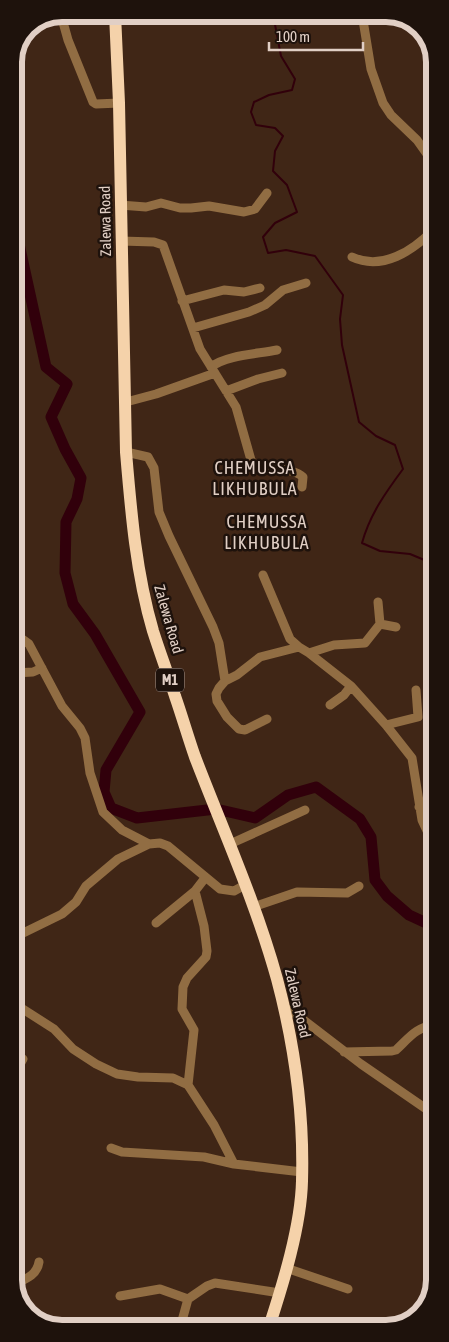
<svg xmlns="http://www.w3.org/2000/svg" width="449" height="1342" font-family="'Asap Condensed',sans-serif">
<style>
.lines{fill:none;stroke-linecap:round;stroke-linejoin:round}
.stream{stroke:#31000b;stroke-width:2}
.river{stroke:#31000b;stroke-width:11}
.minor{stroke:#916d43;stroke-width:9}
.highway{stroke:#f5d2aa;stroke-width:12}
.labels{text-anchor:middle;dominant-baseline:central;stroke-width:5;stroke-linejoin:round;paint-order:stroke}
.shield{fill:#1e120c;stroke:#a6968e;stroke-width:1}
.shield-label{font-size:14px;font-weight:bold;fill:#e1cfc5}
.street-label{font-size:15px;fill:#e1cfc5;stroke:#1e120c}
.quarter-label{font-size:18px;letter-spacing:1px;fill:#e1cfc5;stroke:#1e120c}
.rim{fill:none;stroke:#e1cfc5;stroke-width:6}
</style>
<rect width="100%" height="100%" fill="#402616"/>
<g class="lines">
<path class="stream" d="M273,14L281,56L295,79L292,90L269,95L254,102L251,112L256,125L275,128L283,136L275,151L273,171L287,185L297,212L275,223L263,237L268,253L286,250L315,256L343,295L340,319L342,345L359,422L376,436L395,445L403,469C386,492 370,514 362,543L380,551L410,554L434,564"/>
<path class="river" d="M14,221L46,367L67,384L51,417L65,449L81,478L77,499L66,522L65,573L73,604L95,634L140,712L106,770L104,792L111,808L137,818L216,809L255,818L288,795L316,787L360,819L371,837L375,880L387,896L409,915L435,927"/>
<path class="minor" d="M362,14L371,69L383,103L391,115L417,140L434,164
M61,15L68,40L93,102L96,104L119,103
M120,205L146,207L161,203L180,208H191L209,206L244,212L255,209L267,193
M426,238L434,251
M121,241L154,242L163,245L200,349L236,407L251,460C260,475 289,464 303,477L302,487
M352,257C382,271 413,251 434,229
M182,301L224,290L244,292L260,288
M193,328L249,312L265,305L283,290L306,283
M211,367C226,355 258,354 277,350
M226,391L258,379L282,373
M126,402L156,394L215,373
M126,452L148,457L154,468L159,512L169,536L213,627L219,643L225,681
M263,575L290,639L299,647L309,653L351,686L386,725L412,758L422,820L430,837L435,844
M380,624L396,627
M15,634L29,644L62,706L80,728L85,738L90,773L103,812L122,830L149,844
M309,653L334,645L365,643L380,624L378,602
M15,673L33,672L42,668
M330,705L344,695L351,686
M267,719L245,730L239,729L227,717L217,701L216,694L219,688L225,681L237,675L260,657L299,647
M386,725L418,717L416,690
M419,807L435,800
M230,844L305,810
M253,907L297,892L347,893L359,886
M156,923L195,891L205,878
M15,937L62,914L76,902L86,886L118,859L149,844L160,843L168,846L220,889L234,891L245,885
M15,1004L54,1029L73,1049L96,1064L117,1074L138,1077L173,1078L188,1085L214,1125L234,1164L302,1172
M284,1007L297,1015L361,1064L435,1115
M344,1052L392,1051L396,1050C409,1038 416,1027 435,1025
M15,1073L23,1059
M188,1085L194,1030L182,1009L183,987L187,978L206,957L207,951L204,926L195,891
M111,1148L122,1152L204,1157L234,1164
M15,1159L16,1158
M286,1268L348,1289
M15,1284C26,1279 37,1275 39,1262
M120,1296L160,1289L188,1299
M180,1328L188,1299L207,1286L215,1283L280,1293"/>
<path class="highway" d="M115,14L119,103L126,452C131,512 136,573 153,631C160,653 168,674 175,696C182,716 188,737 195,757C223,830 256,903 277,979C294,1043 304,1114 302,1181C301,1226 283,1284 269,1327"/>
</g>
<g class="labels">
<rect class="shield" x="156" y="668.5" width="28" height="23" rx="4"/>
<g class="shield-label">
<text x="170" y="680">M1</text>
</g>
<g class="street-label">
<text transform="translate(105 221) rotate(-91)">Zalewa Road</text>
<text transform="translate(169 619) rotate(74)">Zalewa Road</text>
<text transform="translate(298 1003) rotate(77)">Zalewa Road</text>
</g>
<g class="quarter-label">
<text x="255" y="467">CHEMUSSA<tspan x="255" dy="21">LIKHUBULA</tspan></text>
<text x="267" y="521">CHEMUSSA<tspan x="267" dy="21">LIKHUBULA</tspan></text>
</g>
</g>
<path d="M0 0H449V1342H0ZM62 22H386A40 40 0 0 1 426 62V1280A40 40 0 0 1 386 1320H62A40 40 0 0 1 22 1280V62A40 40 0 0 1 62 22Z" fill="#1e120c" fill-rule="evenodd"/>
<path class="rim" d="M62 22H386A40 40 0 0 1 426 62V1280A40 40 0 0 1 386 1320H62A40 40 0 0 1 22 1280V62A40 40 0 0 1 62 22Z"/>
<path d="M269 42v8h94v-8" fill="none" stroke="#e1cfc5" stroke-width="2.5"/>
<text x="276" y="42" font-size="15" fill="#e1cfc5" stroke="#1e120c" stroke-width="4" paint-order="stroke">100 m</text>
</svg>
